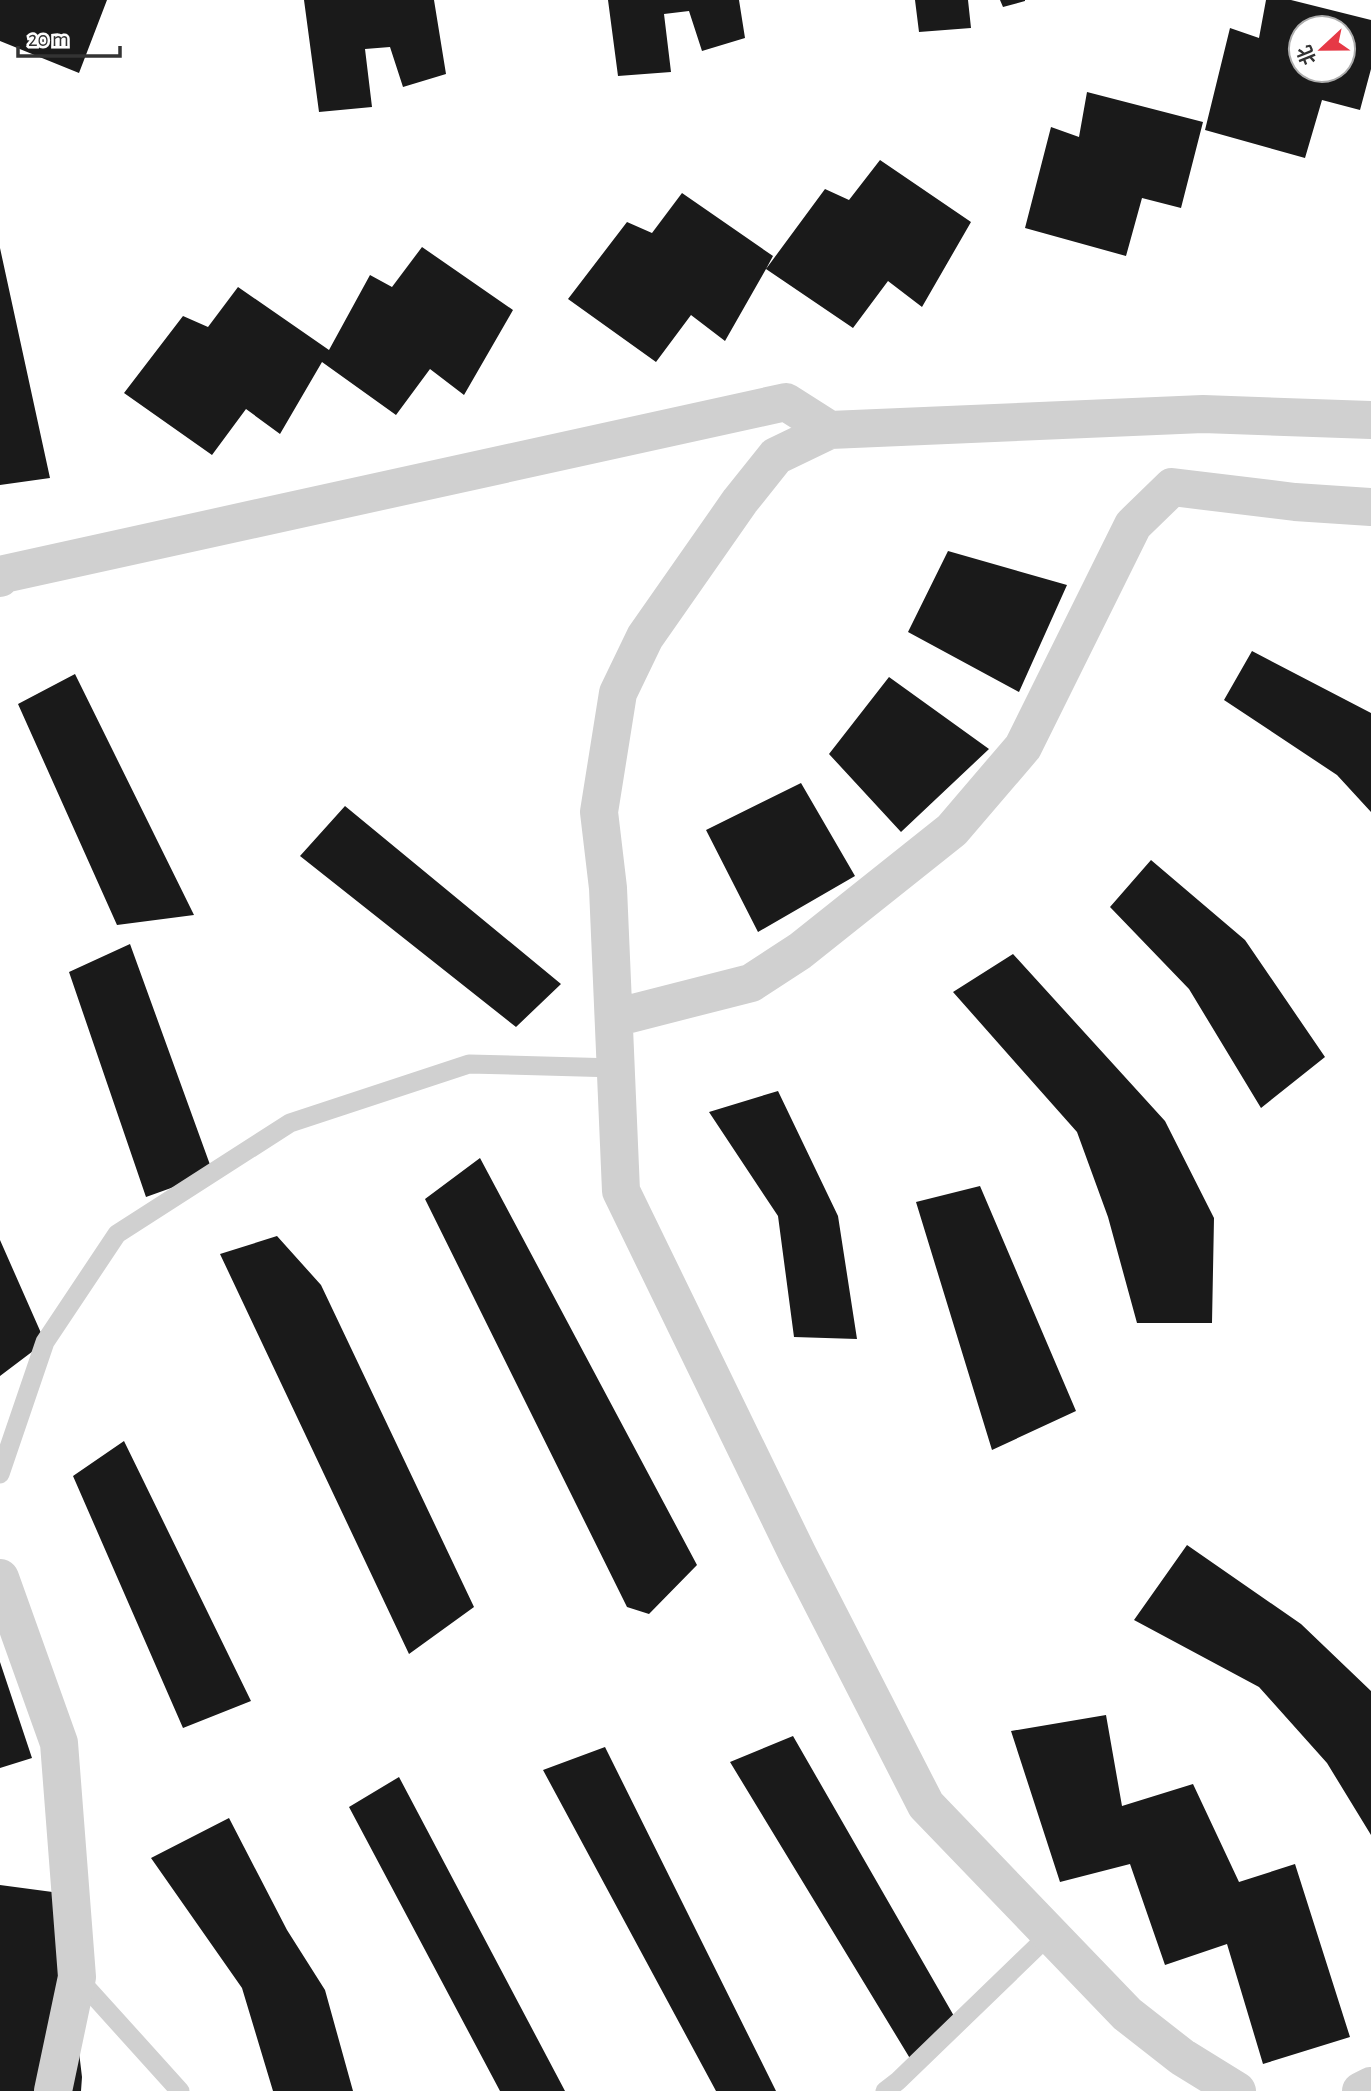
<svg xmlns="http://www.w3.org/2000/svg" width="1371" height="2091" font-family="'Alegreya Sans','Noto Sans SC',sans-serif">
<style>
.building{fill:#1a1a1a;fill-rule:evenodd}
.lines{fill:none;stroke-linecap:round;stroke-linejoin:round}
.service{stroke:#d0d0d0;stroke-width:19}
.minor{stroke:#d0d0d0;stroke-width:38}
</style>
<rect width="100%" height="100%" fill="#fff"/>
<path class="building" d="M0,0H107L79,73L0,41Z
M304,0H434L446,74L403,87L390,47L365,49L372,107L319,112Z
M608,0H739L745,38L702,51L689,11L664,14L671,72L618,76Z
M915,0H968L971,28L919,32Z
M1000,0H1025V1L1003,7Z
M1266,0H1291L1371,20V69L1360,110L1322,100L1305,158L1205,130L1230,28L1259,38ZM1301,28H1343V70H1301Z
M1087,92L1203,122L1181,208L1142,198L1126,256L1025,228L1051,127L1079,137Z
M880,160L971,222L922,307L888,281L853,328L766,269L725,341L691,315L656,362L568,299L627,222L652,233L682,193L773,256L766,269L825,189L849,200Z
M422,247L513,310L464,395L430,369L396,415L322,362L280,434L246,409L212,455L124,393L183,316L208,327L238,287L329,350L370,275L392,287Z
M0,248L50,478L0,485Z
M948,551L1067,585L1019,692L908,632Z
M1252,651L1371,713V812L1337,775L1224,700Z
M75,674L194,915L117,925L18,704Z
M889,677L989,749L901,832L829,754Z
M801,783L855,876L758,932L706,830Z
M345,806L561,984L516,1027L300,856Z
M1151,860L1245,940L1325,1057L1261,1108L1189,989L1110,907Z
M130,944L213,1173L146,1197L69,972Z
M1013,954L1165,1121L1214,1218L1212,1323H1137L1108,1217L1077,1132L953,992Z
M778,1091L838,1216L857,1339L794,1337L778,1216L709,1112Z
M480,1158L697,1565L649,1614L627,1607L425,1199Z
M980,1186L1076,1411L992,1450L916,1202Z
M277,1236L321,1285L474,1607L409,1654L220,1254Z
M0,1240L45,1342L0,1376Z
M124,1441L251,1701L183,1728L73,1476Z
M1187,1545L1301,1624L1371,1691V1835L1327,1763L1259,1687L1134,1620Z
M0,1662L32,1758L0,1768Z
M1106,1715L1122,1806L1193,1784L1239,1882L1295,1864L1350,2037L1263,2064L1227,1944L1165,1965L1130,1864L1060,1882L1011,1731Z
M793,1736L958,2023L914,2065L730,1762Z
M605,1747L776,2091H716L543,1770Z
M399,1777L565,2091H500L349,1807Z
M229,1818L287,1930L325,1990L353,2091H273L242,1988L151,1858Z
M0,1885L60,1893L82,2077L81,2091H0Z"/>
<g class="lines">
<path class="service" d="M0,1474L45,1342L117,1234L290,1123L469,1064L616,1068
M77,1977L180,2091
M885,2091L898,2081L1050,1934"/>
<path class="minor" d="M0,578L4,574L786,402L830,430
M614,1018L751,983L800,951L952,830L1023,747L1133,525L1172,487L1295,502L1371,507
M0,1578L59,1743L77,1977L53,2091
M1237,2091L1182,2057L1127,2014L926,1805L798,1555L621,1191L608,888L599,812L618,693L645,637L740,501L776,456L830,430L1203,414L1371,420
M1361,2091L1371,2086"/>
</g>
<g transform="translate(1322 49) rotate(248)"><circle r="33" fill="#ffffff" stroke="#adadad" stroke-width="2"/>
<path d="M0-5L12 26L0 18L-12 26Z" fill="#e63946"/>
<text y="-10" font-size="19" font-weight="bold" text-anchor="middle" fill="#333333">北</text>
</g>
<path d="M18 46v10h102v-10" fill="none" stroke="#333333" stroke-width="3.5"/>
<text x="28" y="46" font-size="21" fill="#333333" stroke="#ffffff" stroke-width="5" paint-order="stroke">20 m</text>
</svg>
